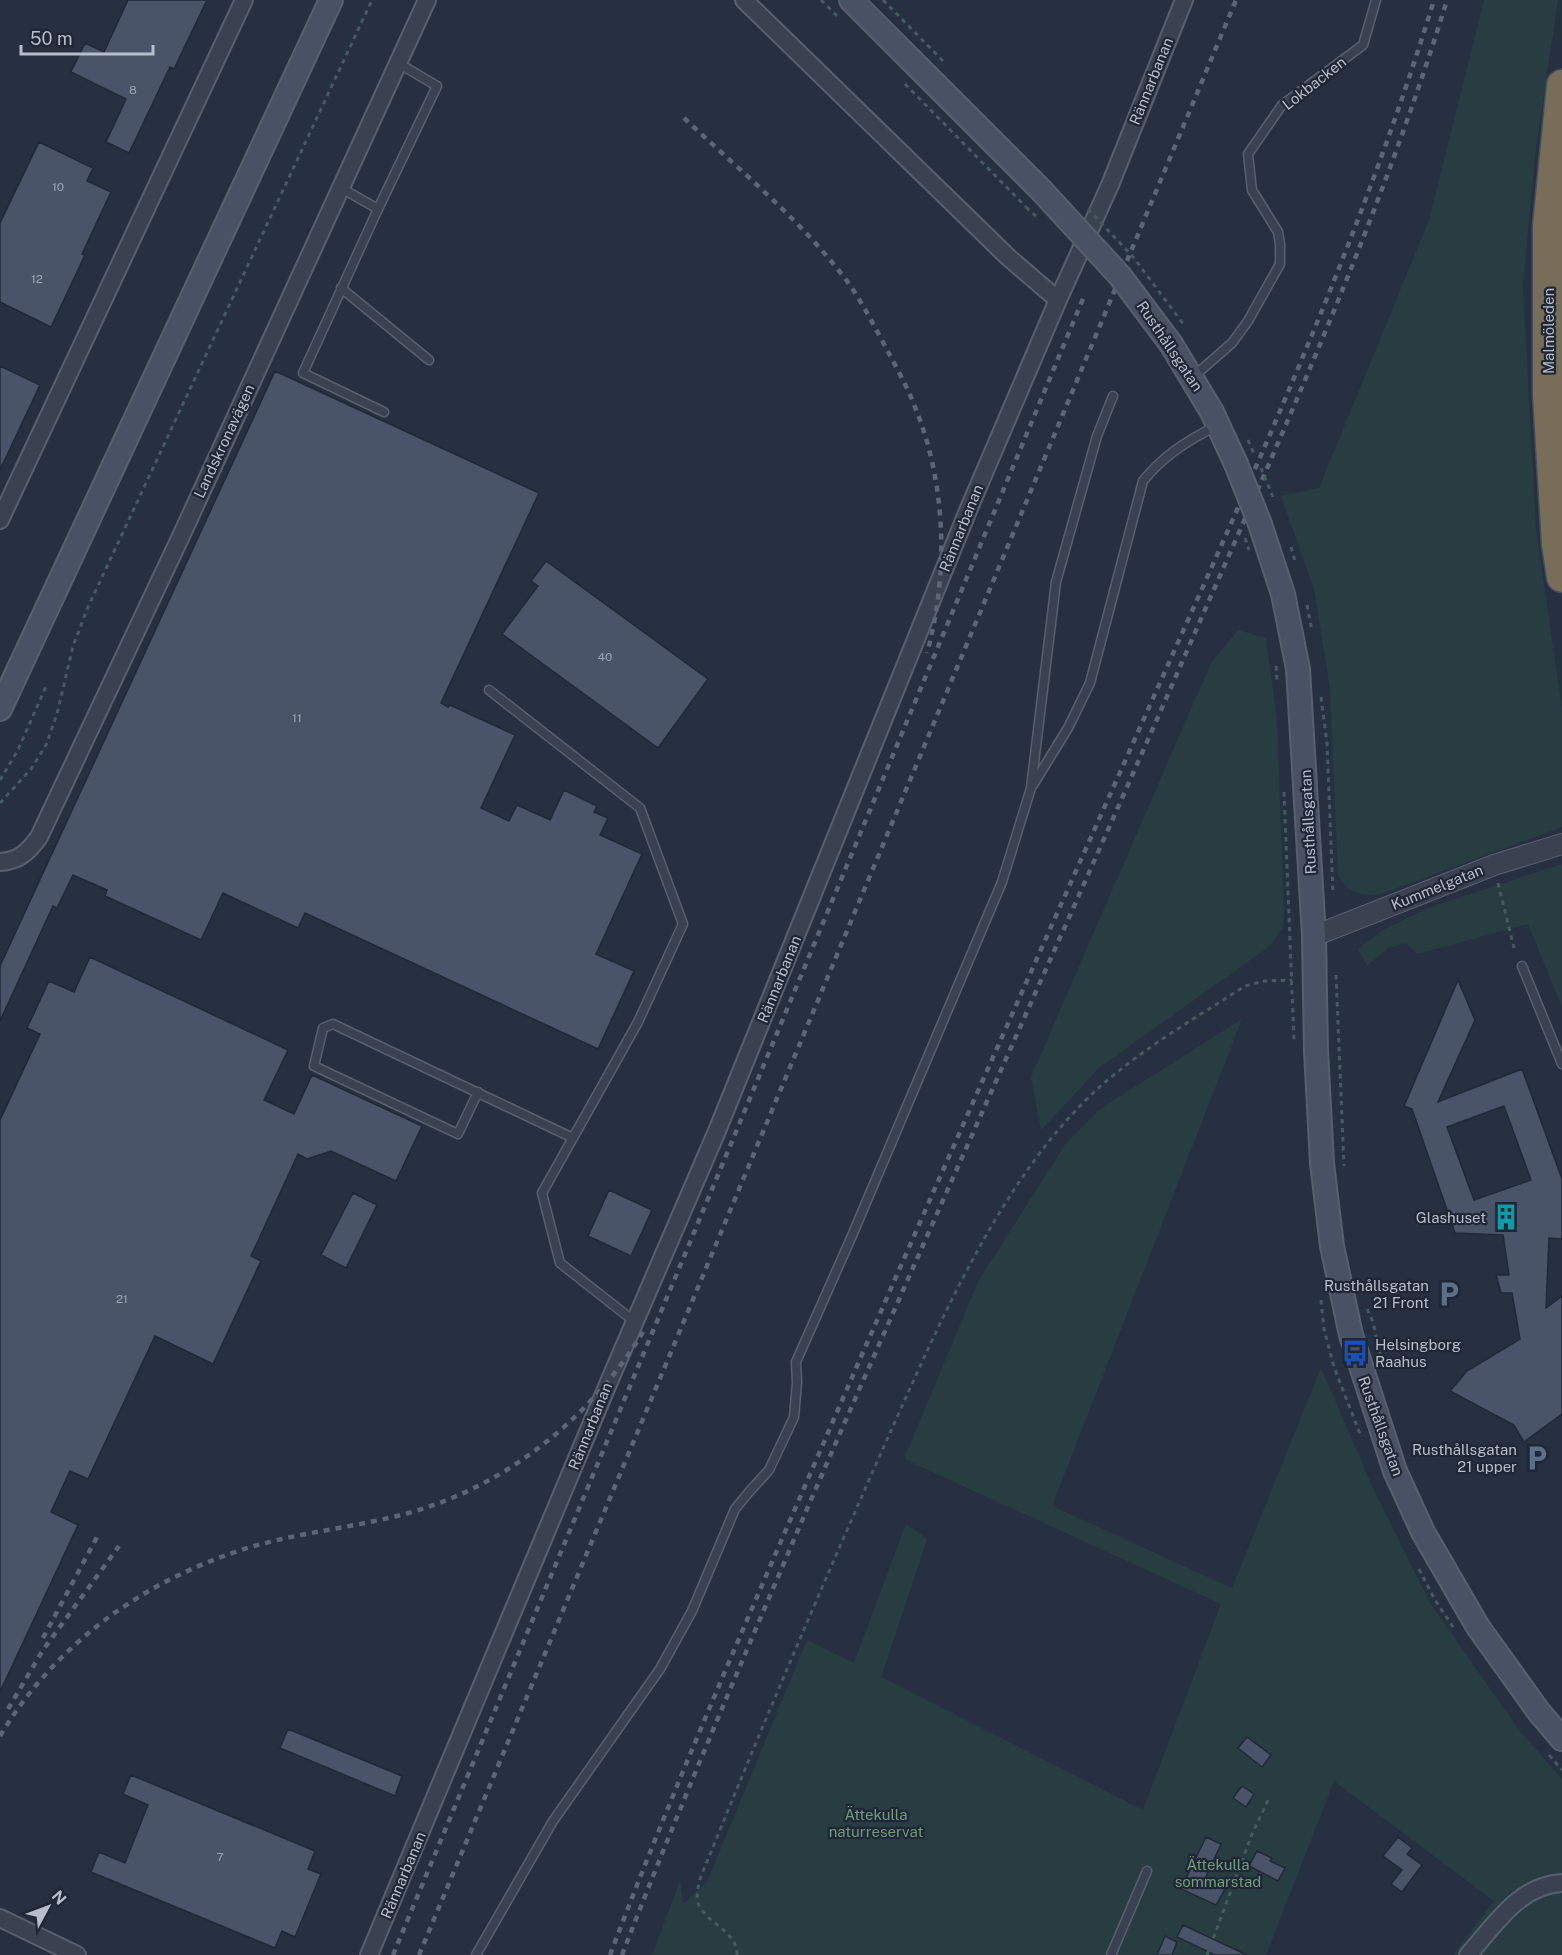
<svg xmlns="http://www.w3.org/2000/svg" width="1562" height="1955" font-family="'Public Sans',sans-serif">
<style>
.green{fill:#283d42}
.building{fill:#4a5468;stroke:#212938;stroke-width:1.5;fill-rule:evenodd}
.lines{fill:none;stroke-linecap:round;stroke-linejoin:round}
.service-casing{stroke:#58606e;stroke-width:11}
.minor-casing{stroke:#58606e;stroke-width:20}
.tertiary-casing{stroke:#58606e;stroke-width:22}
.secondary-casing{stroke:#58606e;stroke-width:26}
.motorway-casing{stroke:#454d5b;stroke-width:33}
.path{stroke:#465a5f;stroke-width:3;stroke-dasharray:4.5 4.5;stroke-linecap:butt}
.service{stroke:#3a4251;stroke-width:8}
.minor{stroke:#3a4251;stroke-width:16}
.tertiary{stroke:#3a4251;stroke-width:20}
.secondary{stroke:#495164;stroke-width:22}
.motorway{stroke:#776d58;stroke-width:30}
.rail{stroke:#5d6678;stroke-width:4.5;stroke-dasharray:6 6;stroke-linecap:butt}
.secondary-bridge-casing{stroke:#58606e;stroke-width:26;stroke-linecap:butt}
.path-bridge{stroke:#465a5f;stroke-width:3;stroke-dasharray:4.5 4.5;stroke-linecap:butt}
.secondary-bridge{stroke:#495164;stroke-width:22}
.labels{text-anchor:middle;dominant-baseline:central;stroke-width:4.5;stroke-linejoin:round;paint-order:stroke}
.number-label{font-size:12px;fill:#9ca4b2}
.street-label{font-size:15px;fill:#b7becb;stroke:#1f2736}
.poi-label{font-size:15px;fill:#b7becb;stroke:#1f2736;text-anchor:end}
.park-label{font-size:15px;fill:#6f9c7c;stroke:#1f2736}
</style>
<rect width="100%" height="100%" fill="#263041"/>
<path class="green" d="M1484,0H1558L1536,148L1523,284L1536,529L1562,709V827L1381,894C1359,896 1351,895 1338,875L1330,689L1314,589L1281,496L1319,488L1429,220Z
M1238,630L1266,638L1277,720L1284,917L1282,928L1270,946L1100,1067L1041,1130L1031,1077L1211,663Z
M1562,864V1007L1528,924L1417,954L1406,943L1388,948L1367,966L1358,949L1383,930L1428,908Z
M1242,1019L1052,1506L1232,1588L1321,1368L1372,1486L1430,1603L1519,1730L1562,1779V1955H1453L1494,1901L1334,1781L1266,1955H652L680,1881L683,1904L707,1882L807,1640L854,1663L906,1524L927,1539L881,1677L1143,1810L1221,1604L904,1459L978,1282L1066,1143L1100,1109Z"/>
<path class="building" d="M128,0H207L174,69L170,67L129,153L106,142L126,99L71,72L85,43L104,52Z
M39,142L93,168L87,181L111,192L82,254L85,255L51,327L0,302V223Z
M0,366L40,385L0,470Z
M275,371L539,493L441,703L448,707L450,705L515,735L481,808L509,821L517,805L550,820L564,790L597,806L594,812L608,818L600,835L642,854L596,954L634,971L598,1049L305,913L298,928L223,893L201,940L105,896L107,890L73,875L57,908L53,906L0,1021V966Z
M546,561L708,679L658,748L502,634L538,586L531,581Z
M90,957L288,1050L264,1100L294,1114L312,1075L422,1126L396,1181L331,1151L307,1159L298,1154L251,1256L261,1261L213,1364L155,1336L88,1479L70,1471L51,1512L78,1525L0,1692V1120L40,1034L27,1028L49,981L74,992Z
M1458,980L1475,1020L1438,1102L1522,1069L1562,1179V1239L1549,1238L1546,1308L1562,1296V1414L1524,1442L1514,1425L1450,1391L1467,1371L1520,1339L1512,1293H1501L1496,1275H1509L1503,1235L1455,1233L1412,1109L1404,1106ZM1504,1106L1531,1180L1474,1200L1447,1127Z
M609,1190L652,1210L631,1256L588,1236Z
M353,1193L377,1205L346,1268L321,1255Z
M288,1729L402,1776L395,1796L280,1748Z
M1247,1737L1271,1755L1262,1767L1238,1748Z
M131,1775L315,1851L308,1869L321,1874L295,1937L282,1931L275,1948L91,1872L99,1852L125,1863L148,1805L123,1794Z
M1242,1786L1254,1794L1246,1807L1233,1798Z
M1206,1837L1221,1844L1205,1879L1225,1889L1216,1905L1181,1889Z
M1398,1837L1412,1848L1407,1854L1422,1865L1402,1892L1391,1884L1402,1870L1383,1856Z
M1257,1851L1272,1858L1270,1861L1285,1868L1278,1881L1249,1866Z
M1183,1925L1247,1955H1215L1177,1937Z
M1165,1936L1177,1942L1172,1955H1157Z"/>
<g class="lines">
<g class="service-casing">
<path id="service" d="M341,188L378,209L303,373L384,412
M378,209L437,86L398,63
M341,288L429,360
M1193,377L1232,343L1248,321L1280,264V244L1278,232L1252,190L1248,154L1282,105L1363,45L1376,0
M489,690L640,808L683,924L638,1022L542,1193L560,1263L635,1322
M1033,785L1068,728L1090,683L1143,481C1162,457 1189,439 1217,426
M1522,966L1562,1064
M478,1092L458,1134L314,1066L323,1028L333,1024L573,1138
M476,1955L553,1821L660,1669L692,1611L735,1509L749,1492L769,1470L794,1417L797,1382L796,1362L851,1238L1002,882L1031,788L1056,582L1097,436L1113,396
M1111,1955L1147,1871"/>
</g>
<g class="minor-casing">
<path id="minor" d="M744,0L1008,257L1058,300
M0,520L244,0
M0,862C19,861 28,852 39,837L182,534L427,0
M0,1918L77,1955
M369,1955L611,1377L717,1131L967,513L1058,300L1110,185L1184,0
M1468,1955C1495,1925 1519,1885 1562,1883"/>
</g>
<g class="tertiary-casing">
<path id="tertiary" d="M1314,936L1494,865L1562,844"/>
</g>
<g class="secondary-casing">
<path id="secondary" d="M851,0L1041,190
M1171,344L1212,412L1236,464
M1260,524L1283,594L1298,669L1314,936L1316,1051L1322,1163L1332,1246L1351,1335L1395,1471L1423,1532L1478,1627L1539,1712L1562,1739
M0,709L331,0"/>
</g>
<g class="motorway-casing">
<path id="motorway" d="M1562,85L1548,226V395L1557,544L1562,577"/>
</g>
<path class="path" d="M821,0L837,16
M883,0L944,62
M905,84L1026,207
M1291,547L1295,561
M1307,605L1312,631
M1276,666L1277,680
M1321,697L1327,743L1333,894
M0,780L18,750L47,684
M1284,792L1294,1040
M0,803L31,769L46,745L57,714L73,646L88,607L372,0
M1498,883L1514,948
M1336,975L1344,1166
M1321,1300L1324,1329L1334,1367L1360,1434
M1367,1309L1373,1322L1383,1366
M1419,1569L1435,1600L1455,1630
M1549,1755L1562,1770
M737,1955C737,1930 706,1924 698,1903C696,1895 698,1887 700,1879C759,1733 821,1588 885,1444C935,1333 994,1194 1080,1106C1127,1057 1188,1023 1245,986L1264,981L1292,980
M1207,1955L1252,1834L1269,1798"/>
<use href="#service" class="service"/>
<use href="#minor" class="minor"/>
<use href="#tertiary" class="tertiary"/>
<use href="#secondary" class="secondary"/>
<use href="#motorway" class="motorway"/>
<path class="rail" d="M684,118C737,168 795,215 840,272C858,294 871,320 885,346C895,365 907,386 915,407C946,483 949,574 927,653
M43,1638L97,1537
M8,1709L43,1650L119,1546
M0,1736C54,1646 139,1584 238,1551C289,1534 344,1529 397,1516C501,1491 592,1419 646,1327
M393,1955L1085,294
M419,1955L1236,0
M610,1955C668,1802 733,1652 798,1502C908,1247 1021,994 1134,741C1242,498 1356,255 1434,0
M622,1955C681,1802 746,1652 810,1502C928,1231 1050,962 1169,692C1268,464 1374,238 1447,0"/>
<g class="secondary-bridge-casing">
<path id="secondary-bridge" d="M1041,190L1120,276L1171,344
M1236,464L1260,524"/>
</g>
<path class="path-bridge" d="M1026,207L1036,216
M1088,209L1134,258L1184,325
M1248,440L1254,454
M1261,468L1273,497
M1245,538L1249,550"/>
<use href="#secondary-bridge" class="secondary-bridge"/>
</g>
<defs>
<g id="building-bare" transform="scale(2.07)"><path d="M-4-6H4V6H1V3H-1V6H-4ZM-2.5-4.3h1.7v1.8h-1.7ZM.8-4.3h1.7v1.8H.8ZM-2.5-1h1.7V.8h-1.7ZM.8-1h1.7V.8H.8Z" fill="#0f9aa8" stroke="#1f2736" stroke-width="2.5" paint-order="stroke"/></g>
<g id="parking-bare" transform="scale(2.07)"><path d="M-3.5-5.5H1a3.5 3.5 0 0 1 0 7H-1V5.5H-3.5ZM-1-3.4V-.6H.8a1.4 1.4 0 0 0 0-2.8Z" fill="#5c6f8a" stroke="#1f2736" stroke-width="2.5" paint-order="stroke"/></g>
<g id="bus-bare" transform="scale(2.07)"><path d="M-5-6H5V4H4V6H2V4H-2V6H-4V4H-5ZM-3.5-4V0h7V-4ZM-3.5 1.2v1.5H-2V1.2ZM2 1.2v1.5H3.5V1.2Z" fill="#1a4fb4" stroke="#1f2736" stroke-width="2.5" paint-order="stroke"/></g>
</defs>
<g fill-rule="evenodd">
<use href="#building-bare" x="1506" y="1217"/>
<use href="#parking-bare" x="1449" y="1294"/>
<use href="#bus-bare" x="1355" y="1353"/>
<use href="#parking-bare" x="1537" y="1458"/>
</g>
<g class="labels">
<g class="number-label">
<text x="133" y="90">8</text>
<text x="58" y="187">10</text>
<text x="37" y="279">12</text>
<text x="605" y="657">40</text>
<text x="297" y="718">11</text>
<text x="122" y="1299">21</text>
<text x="220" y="1857">7</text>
</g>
<g class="street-label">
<text transform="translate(1151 81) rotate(-68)">Rännarbanan</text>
<text transform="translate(1314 83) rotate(-38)">Lokbacken</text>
<text transform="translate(1548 331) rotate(-90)">Malmöleden</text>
<text transform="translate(1170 346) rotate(56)">Rusthållsgatan</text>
<text transform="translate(224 441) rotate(-65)">Landskronavägen</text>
<text transform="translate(961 528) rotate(-68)">Rännarbanan</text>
<text transform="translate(1308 822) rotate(-93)">Rusthållsgatan</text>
<text transform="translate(1437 887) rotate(-22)">Kummelgatan</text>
<text transform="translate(779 979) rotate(-68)">Rännarbanan</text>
<text transform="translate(590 1426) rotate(-68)">Rännarbanan</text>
<text transform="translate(1381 1426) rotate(70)">Rusthållsgatan</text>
<text transform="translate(403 1875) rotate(-67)">Rännarbanan</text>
</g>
<g class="poi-label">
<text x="1486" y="1217">Glashuset</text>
<text x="1429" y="1285">Rusthållsgatan<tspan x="1429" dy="17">21 Front</tspan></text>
<text x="1375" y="1344" text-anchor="start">Helsingborg<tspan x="1375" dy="17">Raahus</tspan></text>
<text x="1517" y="1449">Rusthållsgatan<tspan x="1517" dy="17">21 upper</tspan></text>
</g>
<g class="park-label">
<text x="876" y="1814">Ättekulla<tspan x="876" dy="17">naturreservat</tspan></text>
<text x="1218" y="1864">Ättekulla<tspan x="1218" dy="17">sommarstad</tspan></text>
</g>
</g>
<g transform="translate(48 1907) rotate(49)" stroke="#1f2736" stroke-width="4.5" paint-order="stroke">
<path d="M0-4.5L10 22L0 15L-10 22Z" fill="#b7becb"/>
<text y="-9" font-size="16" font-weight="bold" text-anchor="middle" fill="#b7becb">N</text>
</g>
<path d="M21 45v9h132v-9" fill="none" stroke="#b7becb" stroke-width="3"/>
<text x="30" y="45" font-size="18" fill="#b7becb" stroke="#1f2736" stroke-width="4.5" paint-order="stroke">50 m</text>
</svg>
